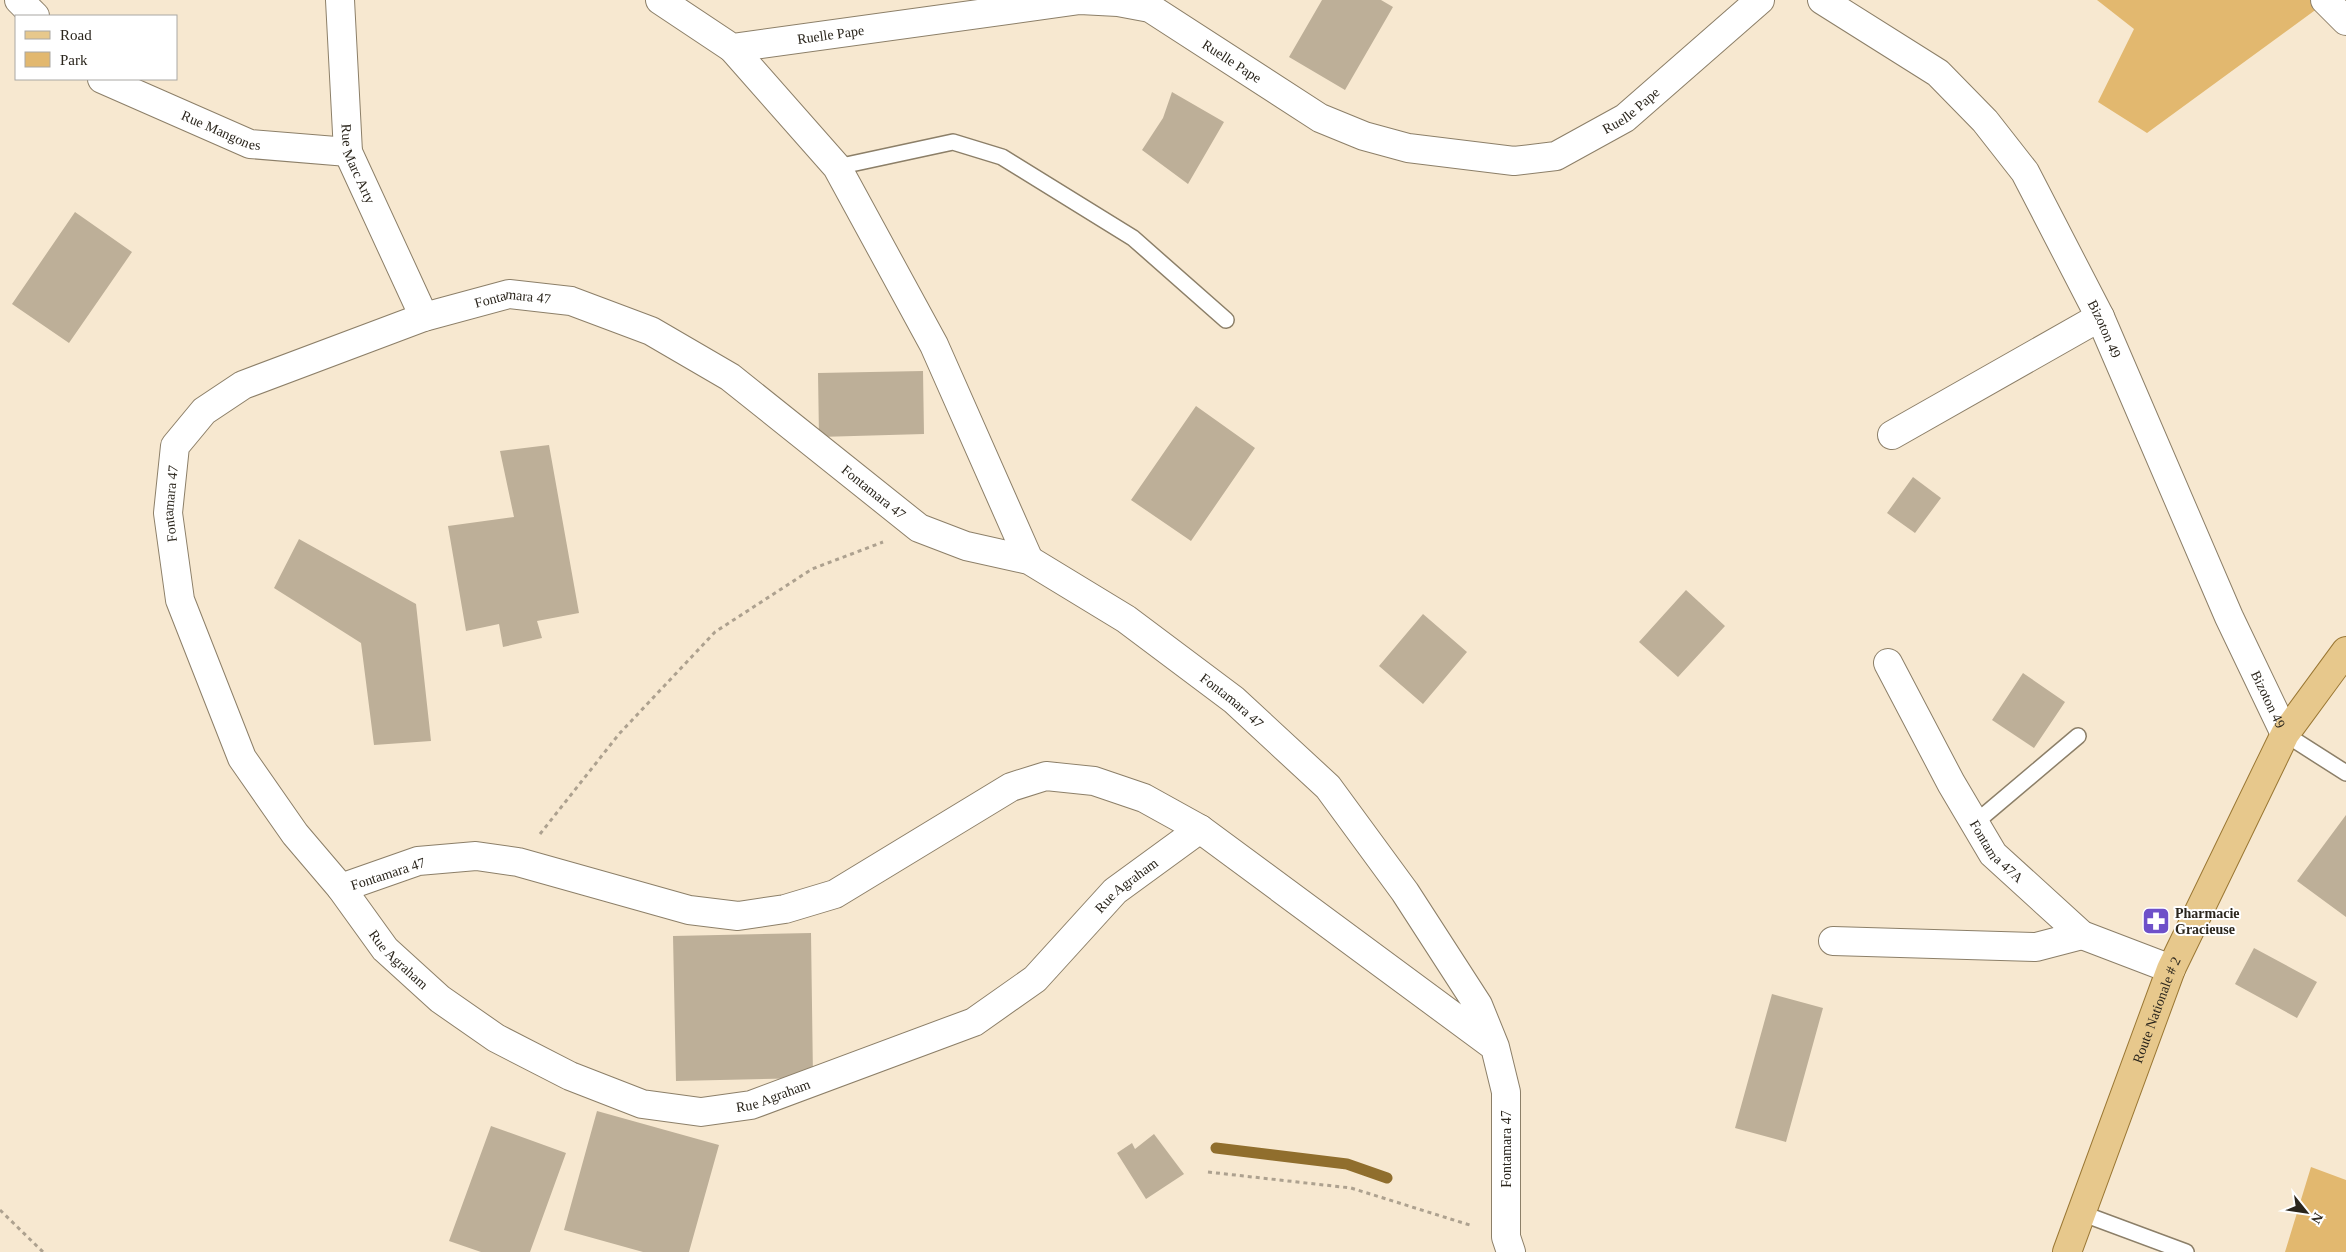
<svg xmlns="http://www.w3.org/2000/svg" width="2346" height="1252" font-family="Georgia,serif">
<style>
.green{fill:#e2b86f}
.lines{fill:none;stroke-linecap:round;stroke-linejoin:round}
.stream{stroke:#906e2d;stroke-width:11}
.building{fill:#bdaf98}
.lane-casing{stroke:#8c7f68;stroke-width:18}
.street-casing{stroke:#8c7f68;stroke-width:30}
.primary-casing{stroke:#9a7733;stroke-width:30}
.path{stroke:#ada18f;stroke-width:3;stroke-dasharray:4 4;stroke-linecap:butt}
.lane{stroke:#fff;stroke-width:15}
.street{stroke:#fff;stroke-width:28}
.primary{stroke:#e7c88c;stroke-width:28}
.labels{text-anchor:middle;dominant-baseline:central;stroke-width:4;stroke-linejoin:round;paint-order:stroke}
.street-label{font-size:14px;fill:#2a251c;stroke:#fff}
.poi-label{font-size:14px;font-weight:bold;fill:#2a251c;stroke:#fff;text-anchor:start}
</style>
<rect width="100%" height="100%" fill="#f7e8d0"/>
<path class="green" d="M2097,0H2329L2147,133L2098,102L2134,29Z
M2311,1167L2346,1180V1252H2285Z"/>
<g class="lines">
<path class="stream" d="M1216,1148L1347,1164L1387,1178"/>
</g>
<path class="building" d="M1322,0H1381L1393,7L1345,90L1289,57Z
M1172,92L1224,122L1188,184L1142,150L1163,118Z
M75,212L132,252L69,343L12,304Z
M923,371L924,434L819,437L818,373Z
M1196,406L1255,448L1191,541L1131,500Z
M549,445L579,613L537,621L542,638L503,647L499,624L466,631L448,526L514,517L500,451Z
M1913,477L1941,498L1915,533L1887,513Z
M299,539L416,604L431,741L374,745L361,643L274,588Z
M1686,590L1725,626L1678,677L1639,642Z
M1423,614L1467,652L1423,704L1379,666Z
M2023,673L2065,702L2034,748L1992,720Z
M2346,815V917L2297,881Z
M811,933L813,1078L676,1081L673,936Z
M2254,948L2317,982L2297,1018L2235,984Z
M1772,994L1823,1008L1786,1142L1735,1128Z
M597,1111L719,1145L689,1252H643L564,1230Z
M491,1126L566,1153L530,1252H481L449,1241Z
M1154,1134L1184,1174L1146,1199L1117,1153L1132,1143L1135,1149Z"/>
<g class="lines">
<g class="lane-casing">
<path id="lane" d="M837,167L953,142L1002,157L1133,238L1226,320
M2285,734L2346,773
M1975,823L2078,736
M2081,1213L2186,1252"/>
</g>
<g class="street-casing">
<g id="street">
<path d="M19,0L35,16"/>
<path id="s1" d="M340,0L348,152L424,317"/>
<path id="s2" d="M660,0L732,48L1080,0L1118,2L1150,8L1320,118L1364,136L1408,148L1514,161L1556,156L1625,118L1760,0"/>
<path id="s3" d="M1822,0L1938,73L1985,121L2025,172L2100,317L2229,617L2285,734"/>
<path d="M2325,0L2346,21"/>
<path d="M732,48L837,167L934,345L1029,560"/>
<path id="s4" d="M102,79L250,144L348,152"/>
<path d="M1892,435L2100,317"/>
<path id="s5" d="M1888,663L1951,783L1993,854L2082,935L2171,969"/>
<path id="s6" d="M341,888L385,949L440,999L496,1038L570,1076L642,1104L701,1112L751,1105L974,1022L1035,979L1115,891L1200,829"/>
<path d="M1833,941L2036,947L2082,935"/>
<path id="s7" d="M1495,1047L1200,829L1144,798L1094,781L1046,776L1011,787L835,894L785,909L738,916L689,910L518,862L476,856L418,861L341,888L295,834L242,758L180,600L168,513L175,446L204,411L243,385L424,317L509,294L571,301L651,331L730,377L919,528L966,546L1029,560L1126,619L1234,700L1328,787L1405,892L1478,1005L1495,1047L1506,1092V1237L1511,1252"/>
</g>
</g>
<g class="primary-casing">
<g id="primary">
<path id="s8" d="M2067,1252L2171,969L2285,734L2346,651"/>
</g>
</g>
<path class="path" d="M540,834L619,734L715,632L812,569L883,542
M1208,1172L1351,1188L1473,1226
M0,1210L43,1252"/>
<use href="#lane" class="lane"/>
<use href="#street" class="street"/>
<use href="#primary" class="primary"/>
</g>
<defs>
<g id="pharmacy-square" transform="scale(1.4375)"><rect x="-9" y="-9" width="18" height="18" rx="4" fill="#6e50c9" stroke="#fff"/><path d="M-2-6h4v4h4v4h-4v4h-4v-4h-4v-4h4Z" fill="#fff"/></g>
</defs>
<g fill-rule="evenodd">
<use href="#pharmacy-square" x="2156" y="921"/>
</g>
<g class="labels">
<g class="street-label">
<text stroke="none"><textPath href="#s2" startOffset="186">Ruelle Pape</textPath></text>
<text stroke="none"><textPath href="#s2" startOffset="606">Ruelle Pape</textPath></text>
<text stroke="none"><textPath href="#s2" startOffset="1041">Ruelle Pape</textPath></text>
<text stroke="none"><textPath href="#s4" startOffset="130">Rue Mangones</textPath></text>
<text stroke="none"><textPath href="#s1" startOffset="166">Rue Marc Arty</textPath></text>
<text stroke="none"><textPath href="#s7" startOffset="2149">Fontamara 47</textPath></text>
<text stroke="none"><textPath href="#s3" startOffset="445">Bizoton 49</textPath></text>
<text stroke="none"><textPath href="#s7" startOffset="2569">Fontamara 47</textPath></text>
<text stroke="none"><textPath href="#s7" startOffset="1714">Fontamara 47</textPath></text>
<text stroke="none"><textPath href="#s3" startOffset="850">Bizoton 49</textPath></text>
<text stroke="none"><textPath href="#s7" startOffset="2989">Fontamara 47</textPath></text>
<text stroke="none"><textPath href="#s5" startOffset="218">Fontama 47A</textPath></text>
<text transform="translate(388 874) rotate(-18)">Fontamara 47</text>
<text stroke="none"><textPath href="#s6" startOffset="932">Rue Agraham</textPath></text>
<text stroke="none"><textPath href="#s6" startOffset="92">Rue Agraham</textPath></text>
<text stroke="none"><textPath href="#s8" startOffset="258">Route Nationale # 2</textPath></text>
<text stroke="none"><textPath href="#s6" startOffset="512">Rue Agraham</textPath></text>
<text transform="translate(1506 1149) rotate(-90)">Fontamara 47</text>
</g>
<g class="poi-label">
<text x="2175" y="913">Pharmacie<tspan x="2175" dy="16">Gracieuse</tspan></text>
</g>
</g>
<rect x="15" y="15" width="162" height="65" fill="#ffffff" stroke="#aaa8a4"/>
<rect x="25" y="31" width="25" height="8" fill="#e7c88c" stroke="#aaa8a4"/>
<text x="60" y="40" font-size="15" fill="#2a251c">Road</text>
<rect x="25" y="52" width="25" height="15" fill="#e2b86f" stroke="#aaa8a4"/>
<text x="60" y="65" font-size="15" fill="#2a251c">Park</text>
<g transform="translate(2306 1212) rotate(120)" stroke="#ffffff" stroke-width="4" paint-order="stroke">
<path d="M0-4L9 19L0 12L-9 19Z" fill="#2a251c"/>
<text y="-8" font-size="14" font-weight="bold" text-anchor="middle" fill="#2a251c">N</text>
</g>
</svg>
